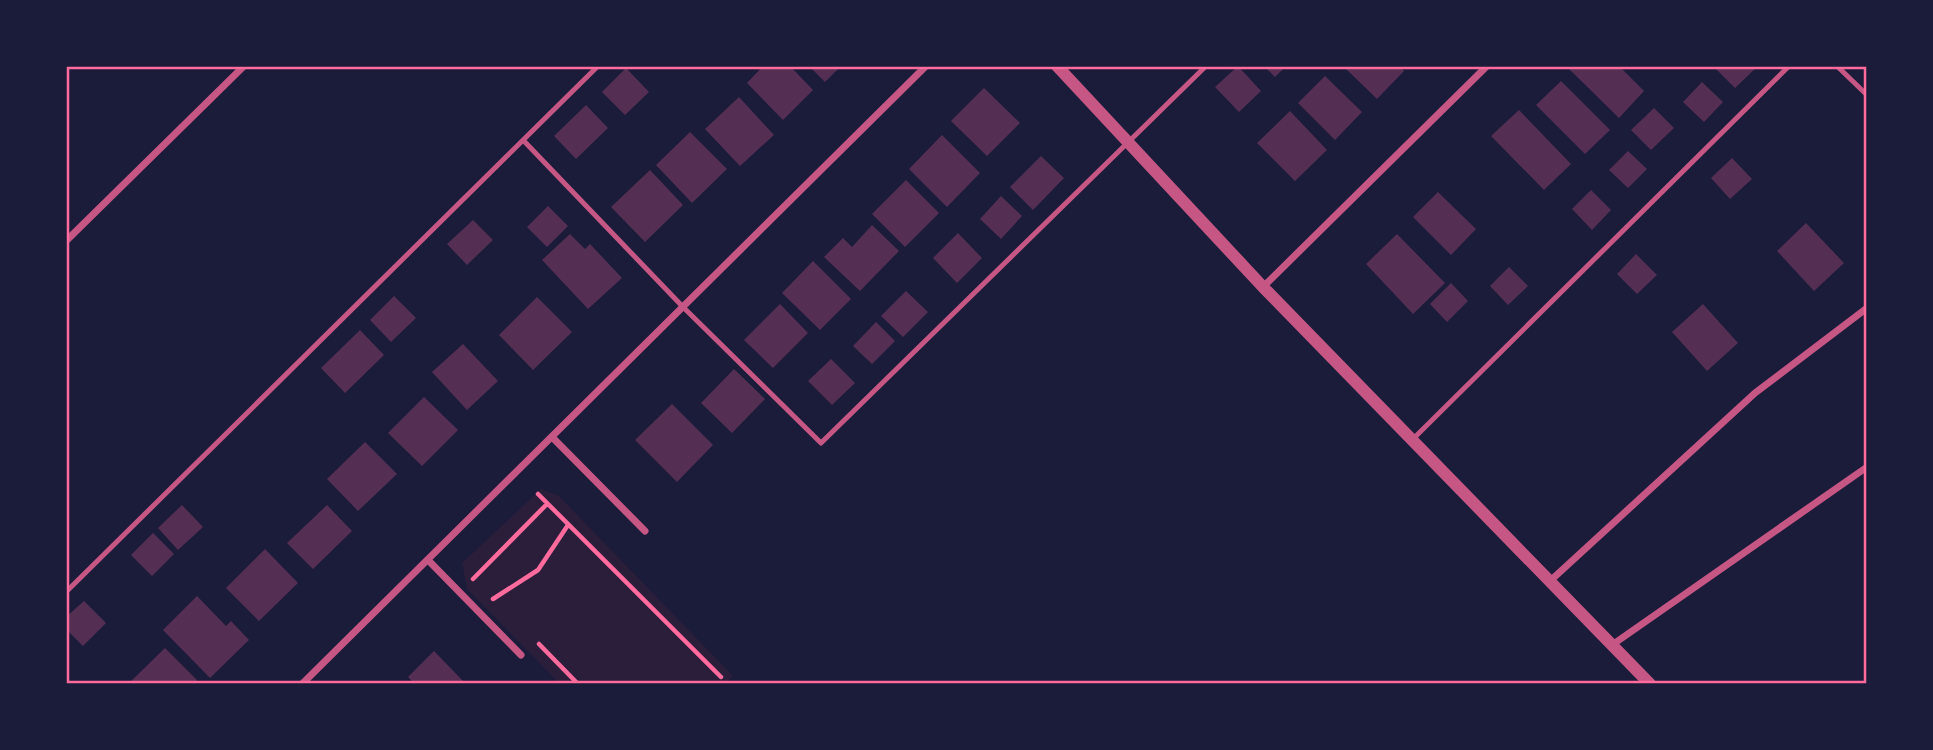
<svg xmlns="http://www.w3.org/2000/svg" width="1933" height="750" font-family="'Fira Sans',sans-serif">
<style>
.green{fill:#2a1e3b}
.building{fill:#542f53}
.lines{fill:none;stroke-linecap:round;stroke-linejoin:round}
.path{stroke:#ff6b9d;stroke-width:4.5}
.service{stroke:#c65784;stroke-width:5}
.minor{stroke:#c65784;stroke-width:7}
.tertiary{stroke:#c65784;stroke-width:12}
.neatline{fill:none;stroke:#ff6b9d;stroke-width:2.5}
</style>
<rect width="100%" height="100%" fill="#1b1b3a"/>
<path class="green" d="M541,489L559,496L733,676L725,684L559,683L467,589L462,563Z"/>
<path class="building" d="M763,66H790L813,90L783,120L747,83Z
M809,66H841L825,82Z
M1238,66L1261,91L1239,112L1215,87Z
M1264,66H1286L1275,77Z
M1343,66H1400L1404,71L1377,99Z
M1566,66H1619L1644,91L1619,118Z
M1719,66H1758L1735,88L1716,69Z
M626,68L649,92L625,115L602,92Z
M1325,76L1362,112L1335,140L1298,103Z
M1561,81L1610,130L1585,154L1536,105Z
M1702,82L1723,102L1704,122L1683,102Z
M984,88L1020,123L987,156L951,121Z
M739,97L774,135L740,166L705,129Z
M586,105L608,128L576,159L554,136Z
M1654,108L1674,128L1651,150L1631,130Z
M1519,110L1571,164L1544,190L1491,136Z
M1290,111L1327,150L1295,181L1257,143Z
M690,132L727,169L692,203L656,165Z
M942,135L980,173L947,207L909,169Z
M1628,151L1647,169L1628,188L1609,170Z
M1041,156L1064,178L1033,210L1010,187Z
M1732,158L1752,179L1730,199L1711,178Z
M650,170L683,205L645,242L611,207Z
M906,180L939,213L905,247L872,214Z
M1591,190L1611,210L1592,230L1572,209Z
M1438,192L1476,229L1451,255L1413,217Z
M1001,196L1022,216L1001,239L980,219Z
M548,206L568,226L547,247L527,227Z
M473,220L493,240L467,265L447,244Z
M1806,223L1844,263L1814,291L1777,251Z
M872,225L899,251L860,291L824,257L843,238L852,247Z
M958,233L982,258L957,283L933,258Z
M570,234L585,249L590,244L622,278L588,309L542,260Z
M1397,234L1445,283L1413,314L1366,264Z
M1636,254L1657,275L1637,294L1617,274Z
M813,261L851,299L820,330L782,293Z
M1509,267L1528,286L1508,305L1490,286Z
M1451,283L1468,301L1447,322L1430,304Z
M906,291L928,312L903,337L881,316Z
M394,296L416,318L391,342L370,320Z
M537,297L572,332L533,370L499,335Z
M780,304L808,333L773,368L744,340Z
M1703,304L1738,343L1707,371L1672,332Z
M876,322L895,341L872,364L853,346Z
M360,330L384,355L345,393L321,368Z
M463,344L498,381L467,410L432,372Z
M831,359L855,383L832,405L808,381Z
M734,369L765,399L732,433L701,403Z
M424,397L458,430L422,466L388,433Z
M672,404L713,445L677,482L635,440Z
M365,442L397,474L358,511L327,479Z
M182,505L203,527L178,550L158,528Z
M327,505L352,531L313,569L287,543Z
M153,533L174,554L152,576L131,555Z
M265,549L298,583L259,621L226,588Z
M197,596L226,626L231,621L249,640L210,678L163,630Z
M84,601L106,623L83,646L66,629V617Z
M165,648L197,680L193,684H128Z
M434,651L466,684H415L408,677Z"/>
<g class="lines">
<path class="path" d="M538,494L721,677
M473,579L547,504
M493,599L538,570L568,525
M539,644L578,684"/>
<path class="service" d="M1837,66L1867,95
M523,140L683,307L821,443L1206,66
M1412,440L1789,66
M66,592L598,66"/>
<path class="minor" d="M66,241L244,66
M1263,287L1487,66
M552,437L645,531
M428,560L521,655
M1549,582L1755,393L1867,308
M1612,645L1867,467
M302,684L926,66"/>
<path class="tertiary" d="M1057,66L1263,287L1650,684"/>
</g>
<rect width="1933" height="750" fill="none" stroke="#1b1b3a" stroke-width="136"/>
<rect x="68" y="68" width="1797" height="614" class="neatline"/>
</svg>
